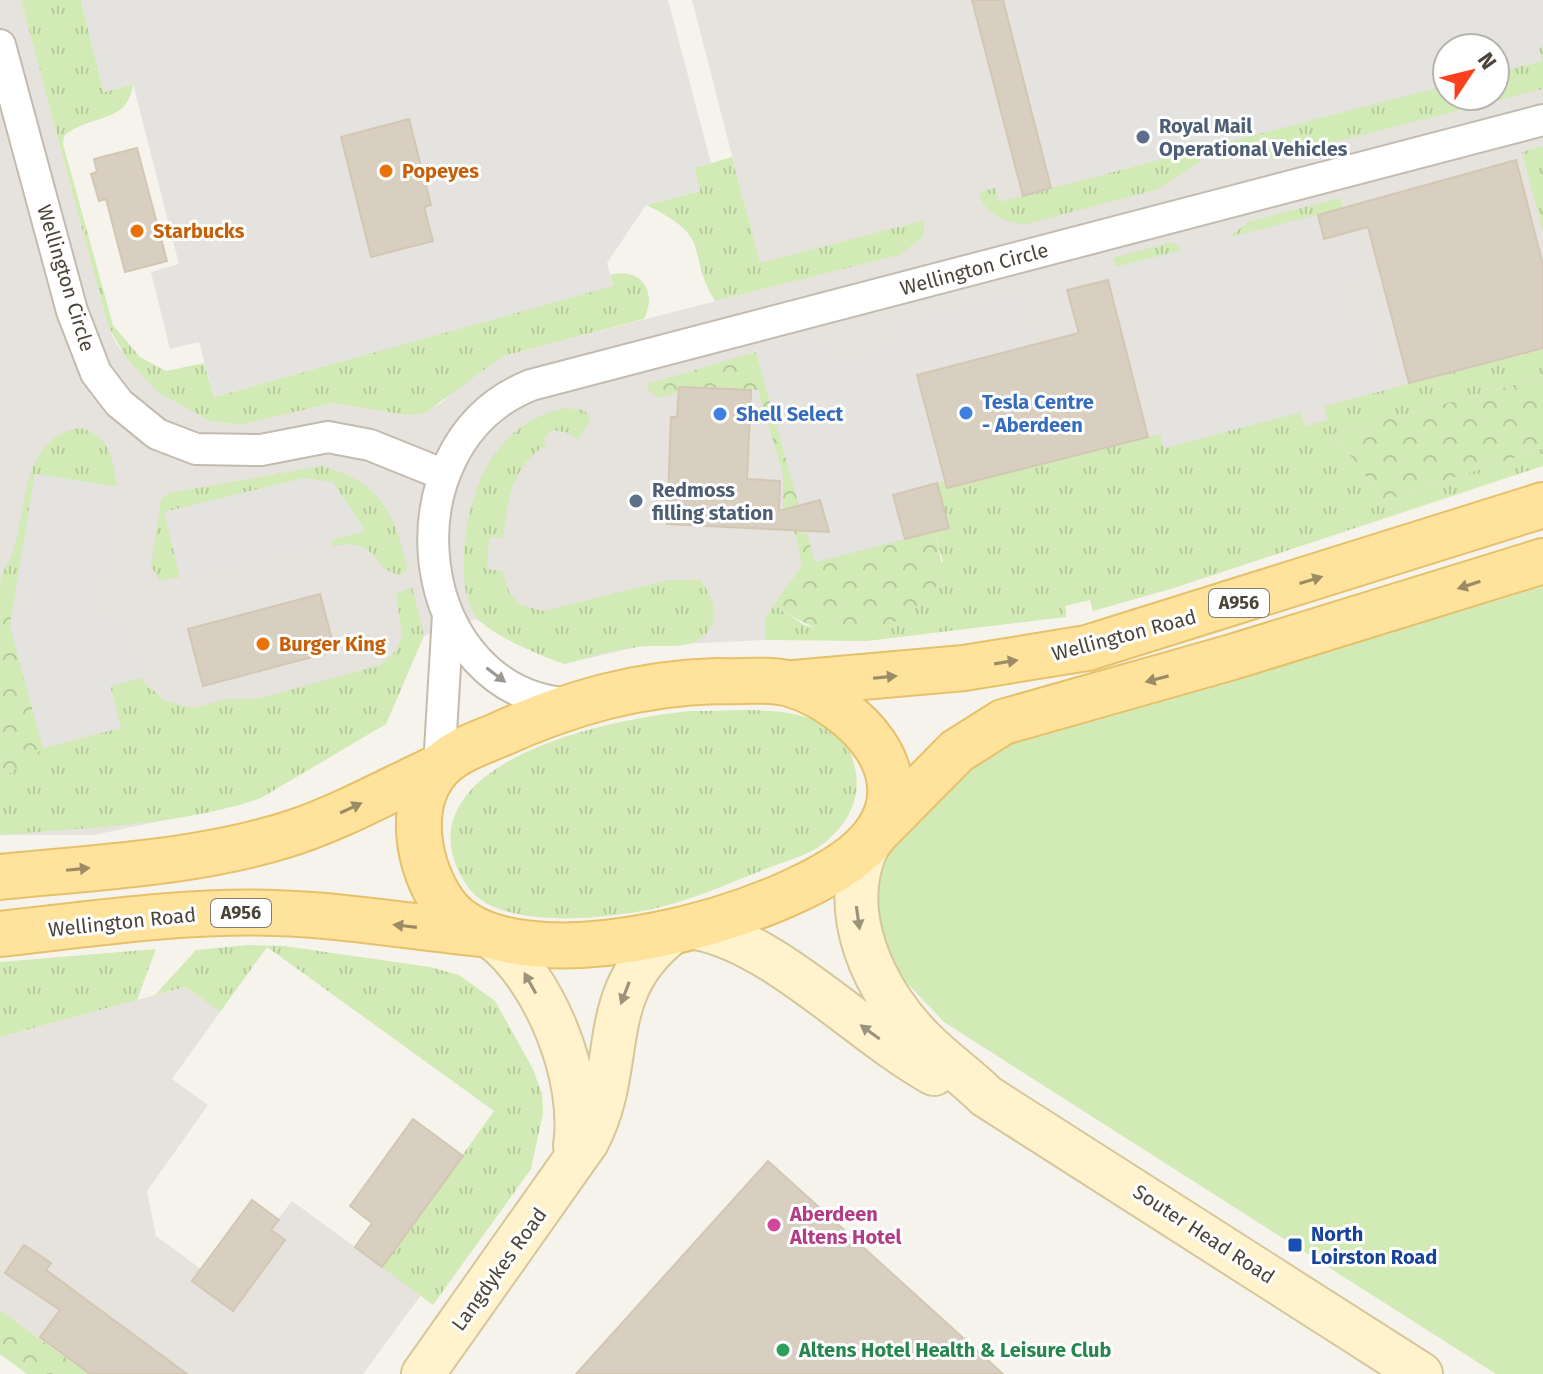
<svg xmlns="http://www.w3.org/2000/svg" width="1543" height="1374" font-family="'Fira Sans',sans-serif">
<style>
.industrial{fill:#e6e2dd;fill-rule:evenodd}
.grass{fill:url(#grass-tufts)}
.forest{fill:url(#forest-crowns)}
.green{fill:#d2eab5}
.parking{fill:#e5e3e0}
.building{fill:#d8cfc1;stroke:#d3c7b4;stroke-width:2}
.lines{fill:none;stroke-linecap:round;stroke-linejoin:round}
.street-casing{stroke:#c2bbae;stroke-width:34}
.secondary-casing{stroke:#d6c79b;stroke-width:46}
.primary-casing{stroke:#e6c16a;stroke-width:48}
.street{stroke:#fff;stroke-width:30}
.secondary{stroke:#fff3cd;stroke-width:42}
.primary{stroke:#ffe39c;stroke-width:44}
.oneway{fill:#9c8c66}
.oneway2{fill:#9c9892}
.oneway3{fill:#9c937c}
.service-dot{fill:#5c6f8a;stroke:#fff;stroke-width:3}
.food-dot{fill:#e8710a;stroke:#fff;stroke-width:3}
.shop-dot{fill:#3f7fe0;stroke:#fff;stroke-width:3}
.hotel-dot{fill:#d1479c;stroke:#fff;stroke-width:3}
.transit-dot{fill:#1a4fb4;stroke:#fff;stroke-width:3}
.leisure-dot{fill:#2e9e5b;stroke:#fff;stroke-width:3}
.labels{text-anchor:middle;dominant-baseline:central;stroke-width:6;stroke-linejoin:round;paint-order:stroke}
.shield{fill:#fff;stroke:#817c74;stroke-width:2}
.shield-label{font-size:18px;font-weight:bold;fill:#4b4439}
.service-label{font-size:20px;font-weight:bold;fill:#4e5e75;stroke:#fff;text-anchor:start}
.food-label{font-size:20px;font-weight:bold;fill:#c56008;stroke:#fff;text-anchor:start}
.street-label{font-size:20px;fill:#4b4439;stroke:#fff}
.shop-label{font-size:20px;font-weight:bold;fill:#366cbe;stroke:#fff;text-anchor:start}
.hotel-label{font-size:20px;font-weight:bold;fill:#b23c85;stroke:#fff;text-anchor:start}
.transit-label{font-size:20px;font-weight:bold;fill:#164399;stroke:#fff;text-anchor:start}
.leisure-label{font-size:20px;font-weight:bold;fill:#27864d;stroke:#fff;text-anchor:start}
</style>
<defs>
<pattern id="grass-tufts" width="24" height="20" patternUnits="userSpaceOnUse" patternTransform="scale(2)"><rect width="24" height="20" fill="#d2eab5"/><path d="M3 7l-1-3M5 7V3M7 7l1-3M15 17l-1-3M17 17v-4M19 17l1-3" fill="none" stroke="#b6ca9c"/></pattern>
<pattern id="forest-crowns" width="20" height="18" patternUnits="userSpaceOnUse" patternTransform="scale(2)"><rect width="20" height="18" fill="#d2eab5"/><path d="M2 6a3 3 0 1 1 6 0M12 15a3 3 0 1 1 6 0" fill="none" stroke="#b6ca9c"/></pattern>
</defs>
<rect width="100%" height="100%" fill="#f6f3ec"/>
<path class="industrial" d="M0,0H21L108,326L117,345L159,393L210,421L239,425L333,403L407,415L440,404L465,381L503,356L766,288L692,0H1543V377L1334,434L802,565L766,617V640L640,646L565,664L509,639L476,619L424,636L386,724L246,803L94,835H0ZM1447,48H1495V96H1447Z
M185,987L220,1012L172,1079L208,1105L147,1191L156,1236L201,1269L252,1200L278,1219L292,1201L421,1295L363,1374H88L0,1310V1037Z"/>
<path class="grass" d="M21,0H81L104,92L133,84C128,125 91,113 64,136L63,144L113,325L140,357L166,371L204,363L214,397L613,285L610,275C641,266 658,292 644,319L503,356L425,413L407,415L333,403L239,425L210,421L159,393L127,359L108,326Z
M1543,46V89L1268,159L1243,155L1222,160L1218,144L1447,85V96H1495V73L1542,61L1539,47Z
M1543,146V232L1522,152Z
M1197,150L1200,162L1156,190L1026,224C1004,223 984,214 979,192L995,188L999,202Z
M732,157L760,263L925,220L923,237L899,255L715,301C684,249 716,239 646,205L700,191L694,168Z
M1340,198L1343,208L1230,237L1248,222Z
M1172,242L1183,250L1116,267L1113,258Z
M1543,348V377L1334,434L1384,501L1543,448V466L1174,588L1093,611L1090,600L1065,606L1066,617L867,641L766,640V617L774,605L804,625L859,636L943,561L934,531L949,527L937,483L945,481L947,488L1160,434L1164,448L1300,412L1305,426L1328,420L1324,406Z
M565,408L584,410L591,419L578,440L566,432L552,430L544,439L546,445C514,464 505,502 504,538L489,537L487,569L502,571L510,594L521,605L543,611L669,580H700C716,599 723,629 694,642C679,649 654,644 638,647C612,650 589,657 565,664C543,657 487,634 475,615C463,596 463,571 464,550C469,485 496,423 565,408Z
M80,428C110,435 113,460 117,487L35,474L15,595L0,587C0,572 8,565 13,552C27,508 21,437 80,428Z
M322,466C383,484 392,510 408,569L400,575C368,568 382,537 332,546L331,540L364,531L165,512L180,577L160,581L151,566L161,499L169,493Z
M412,587L424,635L386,724L261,798C178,826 87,827 0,835V756L5,776L43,748L121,728L110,686L140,678L165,701L193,708L227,699H257L380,665L397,650L402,636L396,594Z
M692,711C748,712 844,696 856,773C860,798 848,822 830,838C814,854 786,861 765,869C735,881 705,894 675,903C627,918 507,933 471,891C457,873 448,852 451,829C464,748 624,717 692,711Z
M248,945L284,946L430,967L459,975L495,1001L533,1069L542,1094L543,1113L531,1169L433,1305L382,1267L494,1111L267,947L220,1012L185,987L155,995L196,950Z
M156,949L137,1000L0,1037V962Z"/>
<path class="forest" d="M756,352L815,562L934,531C947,574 945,588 906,614C898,619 889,627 880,631C845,646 802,624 774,605L802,565L796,537L783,514V474L758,390L679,387L678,392L659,398L649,391L647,384Z
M1543,377V448L1384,501L1334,434Z
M0,587L15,595L10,626L43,748L5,777L0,756Z
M0,1310L88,1374H27L0,1354Z"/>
<path class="green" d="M1543,561V1374H1496L944,1022L860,933L856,886L957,751Z"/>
<path class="parking" d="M81,0H668L711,163L694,168L700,191L646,205L607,263L613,286L214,397L199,342L170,349L151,272L179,264L133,84L104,92Z
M1003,0H1543V46L1539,48L1542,60L1495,73V48H1447V85L1051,188Z
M1318,215L1324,238L1349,232L1361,276L1336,283L1347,326L1371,321L1389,389L1164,448L1116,267Z
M1019,292L1035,344L917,375L945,481L893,495L905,539L815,562L756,352L813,337L839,362L892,348L900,324Z
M35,474L117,487L98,605L105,630L125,625L140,678L110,686L121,727L43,748L10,626Z
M303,478L333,482L365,531L180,577L164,512Z"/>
<path class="building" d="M972,0H1003L1051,188L1023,196Z
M409,119L431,205L424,207L433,241L371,257L341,137Z
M137,148L167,261L125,272L106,199L99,201L91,174L97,172L94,159Z
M1516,160L1543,265V348L1409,383L1368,227L1324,239L1318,215Z
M1108,280L1148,437L947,488L917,375L1079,333L1067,290Z
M679,387L751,390L747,479L780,481L779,511L820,500L829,532L667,524L671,417H677Z
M937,483L949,528L905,539L893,495Z
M320,594L335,651L203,686L188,629Z
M413,1119L463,1156L382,1267L355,1247L372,1223L350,1206Z
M768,1161L1003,1374H576Z
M252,1200L279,1220L271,1230L285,1240L233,1311L192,1281Z
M24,1245L51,1263L46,1270L187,1374H90L40,1337L60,1310L5,1273Z"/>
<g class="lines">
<g class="street-casing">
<path id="street" d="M0,45L72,311L96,373L119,403L157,434L196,449L261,450L328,437L370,445L442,474
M574,704C410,697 381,445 531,385L1543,120
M439,767L448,615"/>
</g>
<g class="secondary-casing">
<path id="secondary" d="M869,843C835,911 875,994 926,1043C945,1062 967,1077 986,1096L1421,1374
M696,928C775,942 861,1034 934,1074
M490,936C545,977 585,1078 575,1146
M423,1374L587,1142C628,1066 593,994 672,933"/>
</g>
<g class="primary-casing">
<path id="primary" d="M718,681C740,682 769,678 790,684C853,703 928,776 869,842C805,914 510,997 444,904C418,868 406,804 439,768C453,752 477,744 496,736C569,703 638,683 718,681Z
M794,683L964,668L1087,648L1543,505
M878,831L957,751L1003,722L1232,657L1543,561
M0,877C97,867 202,863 295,832C345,815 391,789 439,767
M0,934C91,924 183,910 275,913C344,915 413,927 482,934"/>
</g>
<use href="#street" class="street"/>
<use href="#secondary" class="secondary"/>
<use href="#primary" class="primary"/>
</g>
<defs><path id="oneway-solid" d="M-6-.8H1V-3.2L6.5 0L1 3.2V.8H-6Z" transform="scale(2)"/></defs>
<g class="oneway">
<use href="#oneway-solid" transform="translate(1311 580) rotate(-17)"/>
<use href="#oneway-solid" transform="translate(1469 585) rotate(162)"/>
<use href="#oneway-solid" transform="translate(1006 662) rotate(-9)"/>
<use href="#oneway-solid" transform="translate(885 677) rotate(-6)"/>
<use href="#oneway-solid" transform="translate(1157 679) rotate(165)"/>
<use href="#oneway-solid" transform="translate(351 808) rotate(-25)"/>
<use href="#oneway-solid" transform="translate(78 869) rotate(-6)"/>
<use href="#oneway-solid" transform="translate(405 926) rotate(-173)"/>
</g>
<use class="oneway2" href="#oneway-solid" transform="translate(496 675) rotate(37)"/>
<g class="oneway3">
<use href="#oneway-solid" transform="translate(858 918) rotate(82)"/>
<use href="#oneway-solid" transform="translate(530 983) rotate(-119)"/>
<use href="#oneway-solid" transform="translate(625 993) rotate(111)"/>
<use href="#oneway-solid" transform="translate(870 1032) rotate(-144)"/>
</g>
<g class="service-dot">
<circle cx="1143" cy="137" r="8"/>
<circle cx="636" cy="501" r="8"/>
</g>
<g class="food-dot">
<circle cx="386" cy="171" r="8"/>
<circle cx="137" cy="231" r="8"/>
<circle cx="263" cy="644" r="8"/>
</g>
<g class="shop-dot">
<circle cx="966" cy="413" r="8"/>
<circle cx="720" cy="414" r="8"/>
</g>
<circle class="hotel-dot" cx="774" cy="1225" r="8"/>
<rect class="transit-dot" x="1287" y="1237" width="16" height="16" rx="4"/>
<circle class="leisure-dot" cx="783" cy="1350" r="8"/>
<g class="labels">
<g class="shield">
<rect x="1209" y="589" width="60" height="28" rx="6"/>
<rect x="211" y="899" width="60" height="28" rx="6"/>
</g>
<g class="shield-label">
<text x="1239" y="603">A956</text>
<text x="241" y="913">A956</text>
</g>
<g class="service-label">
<text x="1159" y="126">Royal Mail<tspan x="1159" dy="23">Operational Vehicles</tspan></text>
<text x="652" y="490">Redmoss<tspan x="652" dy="23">filling station</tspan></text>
</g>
<g class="food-label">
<text x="402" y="171">Popeyes</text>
<text x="153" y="231">Starbucks</text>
<text x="279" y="644">Burger King</text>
</g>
<g class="street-label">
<text transform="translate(974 269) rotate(-15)">Wellington Circle</text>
<text transform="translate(66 278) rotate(73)">Wellington Circle</text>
<text transform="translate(1124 635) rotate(-15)">Wellington Road</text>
<text transform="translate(122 922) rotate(-6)">Wellington Road</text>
<text transform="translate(1204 1234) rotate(33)">Souter Head Road</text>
<text transform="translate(499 1269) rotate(-54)">Langdykes Road</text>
</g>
<g class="shop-label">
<text x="982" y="402">Tesla Centre<tspan x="982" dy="23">- Aberdeen</tspan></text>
<text x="736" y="414">Shell Select</text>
</g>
<g class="hotel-label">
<text x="790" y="1214">Aberdeen<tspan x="790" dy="23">Altens Hotel</tspan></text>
</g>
<g class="transit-label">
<text x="1311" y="1234">North<tspan x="1311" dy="23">Loirston Road</tspan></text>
</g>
<g class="leisure-label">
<text x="799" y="1350">Altens Hotel Health &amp; Leisure Club</text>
</g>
</g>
<g transform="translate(1471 72) rotate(55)"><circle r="38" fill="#ffffff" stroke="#b7b4b0" stroke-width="2"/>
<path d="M0-6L14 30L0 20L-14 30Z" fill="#fc3f1d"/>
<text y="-12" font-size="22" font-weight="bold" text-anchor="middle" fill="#4b4439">N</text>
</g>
</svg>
